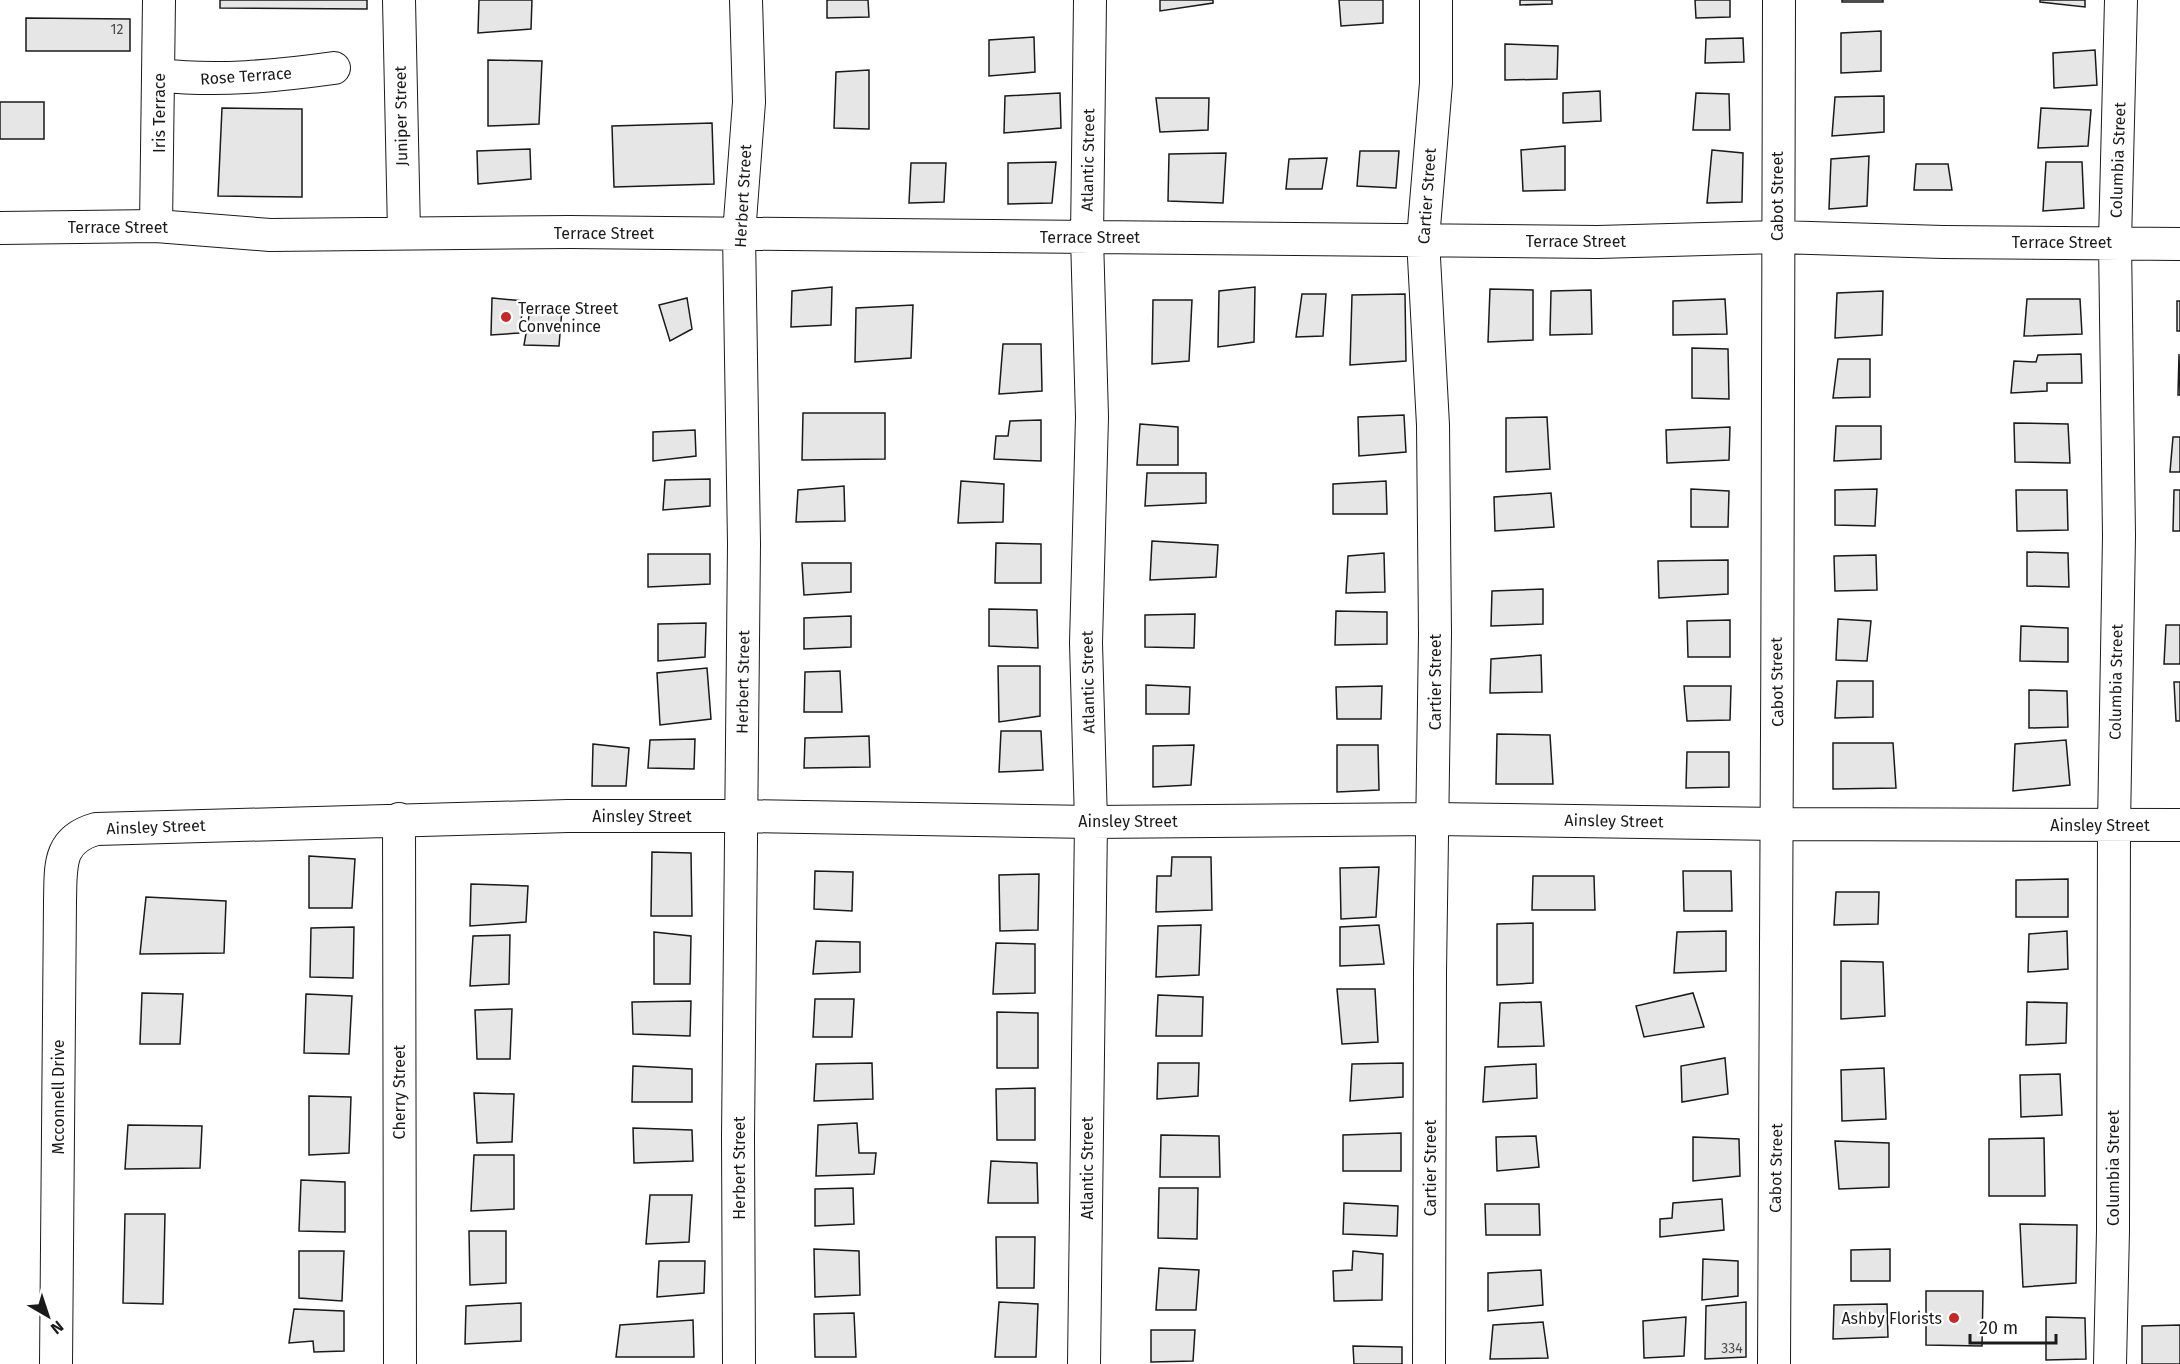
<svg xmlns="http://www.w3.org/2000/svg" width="2180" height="1364" font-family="'Fira Sans',sans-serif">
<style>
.building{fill:#e6e6e6;stroke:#1a1a1a;stroke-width:1.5}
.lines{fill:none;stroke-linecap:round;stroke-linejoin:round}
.minor-casing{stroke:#1a1a1a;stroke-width:34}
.minor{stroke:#fff;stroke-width:32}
.poi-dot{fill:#c62828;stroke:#fff;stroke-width:2}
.labels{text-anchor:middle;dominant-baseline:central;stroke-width:4.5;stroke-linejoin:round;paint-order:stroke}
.number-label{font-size:14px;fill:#4d4d4d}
.street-label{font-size:16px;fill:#1a1a1a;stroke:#fff}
.poi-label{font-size:16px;fill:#1a1a1a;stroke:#fff;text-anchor:start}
</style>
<rect width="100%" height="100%" fill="#fff"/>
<path class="building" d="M220,0H367V9L220,8Z
M479,0H532L531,29L478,33Z
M827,0H868L869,17L827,18Z
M1160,0H1213V3L1160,11Z
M1339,0H1383V23L1341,26Z
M1520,0H1552V4L1520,5Z
M1695,0H1730V17L1696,18Z
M1842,0H1883V2H1842Z
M2040,0H2085V7L2040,2Z
M26,18L130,19V51H26Z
M1881,31V71L1841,73V33Z
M1034,37L1035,72L989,76V40Z
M1743,38L1744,62L1705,63L1706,39Z
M1505,44L1558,46L1557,79L1505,80Z
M2095,50L2097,85L2054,88L2053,53Z
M488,60L542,61L539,124L488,126Z
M869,70V129L834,128L836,72Z
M1600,91L1601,121L1563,123V93Z
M1060,93L1061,128L1004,133L1005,96Z
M1696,93L1729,94L1730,130H1693Z
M1884,96V132L1832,136L1835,97Z
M1156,98H1209L1208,130L1160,132Z
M0,102H44V139H0Z
M222,108L302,109V197L218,196Z
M2041,108L2091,110L2088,146L2038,148Z
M712,123L714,184L614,187L612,126Z
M1565,146V190L1523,191L1521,150Z
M530,149L531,179L478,184L477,151Z
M1712,150L1743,153L1742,202L1707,203Z
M1360,151H1399L1396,188L1357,186Z
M1226,153L1223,203L1168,201L1169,154Z
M1869,156L1867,206L1829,209L1831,159Z
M1327,158L1322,189H1286L1289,159Z
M1056,162L1052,203L1008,204V163Z
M2046,162H2082L2084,208L2043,211Z
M911,163H946L944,202L909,203Z
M1916,164H1948L1952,190H1914Z
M832,287L831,325L791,327L792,291Z
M1255,287L1254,342L1218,347L1219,291Z
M1490,289L1533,290V340L1488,342Z
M1591,290L1592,334L1550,335L1551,291Z
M1883,291L1882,335L1835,338L1837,293Z
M1302,294H1326L1323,336L1296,337Z
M1405,294L1406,361L1350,365L1352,295Z
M492,298L524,301L519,333L491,335Z
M687,298L692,329L670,341L659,305Z
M1725,299L1727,334L1673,335V301Z
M2027,299H2080L2082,334L2024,336Z
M1153,300H1192L1189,361L1152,364Z
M2177,301H2180V331H2177Z
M913,305L911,358L855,362L856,308Z
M562,309L559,346L524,345L530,310Z
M1003,344H1041L1042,391L999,394Z
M1692,348L1728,349L1729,399L1692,398Z
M2081,354L2082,383H2047V391L2011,393L2014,361L2036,362L2038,355Z
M2179,354L2180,395H2178Z
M1838,359H1870V397L1833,398Z
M803,413H885V459L802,460Z
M1404,415L1406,452L1359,456L1358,417Z
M1547,417L1550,469L1506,472V418Z
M1041,420V461L994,459L996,436H1008L1010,421Z
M2014,423L2068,424L2070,463L2015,462Z
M1140,424L1178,427V465H1137Z
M1836,426H1881V459L1834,461Z
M1730,427L1729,460L1667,463L1666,430Z
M695,430L696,456L653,461V432Z
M2173,437H2180V472H2170Z
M1147,473H1206V503L1145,506Z
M710,479V506L663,510L665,480Z
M961,481L1004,484L1003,522L958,523Z
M1386,481L1387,514H1333V484Z
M844,486L845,521L796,522L798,490Z
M1691,489L1729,491L1728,527H1691Z
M1877,489L1875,526L1835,525V490Z
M2016,490H2067L2068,530L2017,531Z
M2174,490H2180V531H2173Z
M1551,493L1554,527L1495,531L1494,497Z
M1152,541L1218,545L1216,577L1150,580Z
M996,543L1041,544V583H995Z
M2027,552L2068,553L2069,587L2027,586Z
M1384,553L1385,592L1346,593L1348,556Z
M648,554H710V584L648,587Z
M1876,555L1877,590L1835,591L1834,556Z
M1728,560V594L1659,598L1658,561Z
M802,563H851V592L804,595Z
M1543,589V624L1491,626L1492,591Z
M989,609L1037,610L1038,648L989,646Z
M1336,611L1387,612V644L1335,645Z
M1195,614L1194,648L1145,647V615Z
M851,616V647L804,649V618Z
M1838,619L1871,621L1867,661L1836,660Z
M1730,620V657H1688L1687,621Z
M706,623L705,657L658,661V624Z
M2166,625H2180V664H2164Z
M2021,626L2068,628V662L2020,661Z
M1541,655L1542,692L1490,693L1491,659Z
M998,666H1040V716L999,722Z
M707,668L711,719L660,725L657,673Z
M840,671L842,712H804L805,672Z
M1837,681H1873V717L1835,718Z
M2174,682H2180V721H2176Z
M1146,685L1190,687L1189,714H1146Z
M1382,686L1381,719H1337L1336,687Z
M1684,686H1731L1730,720L1687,721Z
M2029,690L2067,691L2068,727L2029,728Z
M1001,731H1041L1043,770L999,772Z
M1497,734L1550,735L1553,784H1496Z
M869,736L870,767L804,768L805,738Z
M695,739L694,769L648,768L650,740Z
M2066,740L2070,785L2013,791L2015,744Z
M1833,743H1893L1896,788L1833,789Z
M593,744L629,748L626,786H592Z
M1194,745L1191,785L1153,787V746Z
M1337,745H1378L1379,790L1337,792Z
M1687,752H1729V787L1686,788Z
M652,852L691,853L692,916H651Z
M309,856L355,859L352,908H309Z
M1172,857H1211L1212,910L1156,912L1157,876H1171Z
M1379,867L1376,917L1341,919L1340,868Z
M815,871L853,872L852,911L814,909Z
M1683,871H1731L1732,911H1684Z
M1039,874L1038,930L1000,931L999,875Z
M1533,876H1594L1595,910H1532Z
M2068,879V917H2016V880Z
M471,884L528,886L526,922L470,926Z
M1836,892H1879L1878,924L1834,925Z
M146,897L226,901L224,953L140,954Z
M1533,923V983L1497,985V924Z
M1201,925L1199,975L1156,977L1158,926Z
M1379,925L1384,964L1340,966V927Z
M354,927L353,978L310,977L311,928Z
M1726,931V971L1674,973L1677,932Z
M2067,931L2068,969L2028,972L2029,934Z
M654,932L691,936L690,984H654Z
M510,935L509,984L470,986L473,936Z
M816,941L860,942V972L813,974Z
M996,943L1035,944V993L993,994Z
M1841,961L1883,962L1885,1016L1841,1019Z
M1337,989H1375L1378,1042L1342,1044Z
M142,993L183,994L180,1044H140Z
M1693,993L1704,1027L1644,1037L1636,1006Z
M306,994L352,996L349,1054L304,1053Z
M1158,995L1203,997L1202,1036H1156Z
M815,999H854L852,1037H813Z
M691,1001L690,1036L633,1034L632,1002Z
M1541,1002L1544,1046L1498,1047L1500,1003Z
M2027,1002L2067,1003L2066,1043L2026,1045Z
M512,1009L510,1059H477L475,1010Z
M997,1012L1038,1013V1068H997Z
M1725,1058L1728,1094L1682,1102L1681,1066Z
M872,1063L873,1099L814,1101L816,1064Z
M1158,1063H1199L1198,1096L1157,1099Z
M1403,1063V1097L1350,1101L1352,1064Z
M1536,1064L1537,1098L1483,1102L1485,1067Z
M633,1066L692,1069V1102H632Z
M1884,1068L1886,1119L1842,1121L1841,1070Z
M2060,1074L2062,1115L2021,1117L2020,1075Z
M1035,1088V1140H997L996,1089Z
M474,1093L514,1094L512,1142L477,1143Z
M309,1096L351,1097L349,1153L309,1155Z
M857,1123L859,1153H876L874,1174L816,1176L818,1125Z
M128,1125L202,1126L200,1168L125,1169Z
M633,1128L692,1130L693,1161L634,1163Z
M1401,1133V1171H1343V1135Z
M1161,1135L1219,1136L1220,1177H1160Z
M1536,1136L1539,1167L1497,1171L1496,1137Z
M1693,1137L1739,1139L1740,1176L1693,1181Z
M2044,1138L2045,1196H1989V1139Z
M1835,1141L1889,1143V1187L1839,1189Z
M474,1155H514V1209L471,1211Z
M991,1161L1037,1163L1038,1203H988Z
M301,1180L345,1182V1232L299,1231Z
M853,1188L854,1224L815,1226V1189Z
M1159,1188H1198L1197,1239L1158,1238Z
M650,1195H692L689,1242L646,1244Z
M1722,1199L1724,1230L1660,1237V1219L1672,1218L1673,1203Z
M1344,1203L1398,1206L1397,1236L1343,1234Z
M1485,1204H1539L1540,1235H1486Z
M125,1214H165L163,1304L123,1303Z
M2020,1224L2077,1225L2076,1283L2023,1287Z
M469,1231H506V1283L470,1285Z
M996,1237H1035L1034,1288H997Z
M814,1249L859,1251L860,1295L815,1297Z
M1890,1249V1281H1851V1250Z
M299,1251H344L342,1301L299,1298Z
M1353,1251L1383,1254L1382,1300L1334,1301L1333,1271L1352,1270Z
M1703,1259L1738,1261V1296L1702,1300Z
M659,1261H705L704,1293L657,1297Z
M1159,1268L1199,1270L1196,1310H1156Z
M1541,1270L1543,1305L1488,1311V1273Z
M1926,1291H1983L1982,1346L1926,1345Z
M999,1302L1038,1304L1036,1357H995Z
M1746,1302V1357L1705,1359L1706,1306Z
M521,1303V1341L465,1344L466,1306Z
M1887,1304L1888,1337L1833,1339L1834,1305Z
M294,1309L344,1311V1351L314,1352L313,1341L289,1343Z
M854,1313L856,1357H815L814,1314Z
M1686,1317L1684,1356L1644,1358L1643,1321Z
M2046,1317L2085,1318L2086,1359L2046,1360Z
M693,1320L694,1357H616L620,1325Z
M1543,1322L1548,1358L1490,1359L1493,1325Z
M2180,1325V1364H2142V1326Z
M1151,1330H1195L1193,1361L1151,1362Z
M1353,1346L1402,1347V1364H1354Z"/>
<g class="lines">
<g class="minor-casing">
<path id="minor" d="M399,0L404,232
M159,75C217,82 276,76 334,68
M156,226L159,0
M0,228L156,226L270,235L570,232L1598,242L1777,237L1943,242L2180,244
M399,819L400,1364
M56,1364L60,901C61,867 57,840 96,829L568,816H741L1091,822L1434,819L1778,824L2180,825
M739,1364L738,1136L744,544L739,234L749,102L746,0
M1084,1364L1091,822L1086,643L1092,417L1087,237L1090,0
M1429,1364L1430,972L1435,634L1433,425L1423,239L1436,83V0
M1774,1364C1779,909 1776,455 1779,0
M2110,1364L2113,1231L2114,826L2119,536L2115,242L2121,0"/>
</g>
<use href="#minor" class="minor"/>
</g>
<g class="poi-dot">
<circle cx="506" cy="317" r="6"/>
<circle cx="1954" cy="1318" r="6"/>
</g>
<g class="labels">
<g class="number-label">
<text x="117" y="29">12</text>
<text x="1732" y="1348">334</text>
</g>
<g class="street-label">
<text transform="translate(246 76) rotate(-4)">Rose Terrace</text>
<text transform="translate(159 113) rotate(-90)">Iris Terrace</text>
<text transform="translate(401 116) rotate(-91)">Juniper Street</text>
<text transform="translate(1088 160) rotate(-89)">Atlantic Street</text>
<text transform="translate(2118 160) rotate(-88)">Columbia Street</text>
<text transform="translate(743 196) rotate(-87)">Herbert Street</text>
<text transform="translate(1427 196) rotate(-86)">Cartier Street</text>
<text transform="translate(1777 196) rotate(-90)">Cabot Street</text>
<text x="118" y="227">Terrace Street</text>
<text x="604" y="233">Terrace Street</text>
<text x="1090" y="237">Terrace Street</text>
<text x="1576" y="241">Terrace Street</text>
<text x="2062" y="242">Terrace Street</text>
<text transform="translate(743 682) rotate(-89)">Herbert Street</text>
<text transform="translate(1088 682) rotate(-91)">Atlantic Street</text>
<text transform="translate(1435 682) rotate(-90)">Cartier Street</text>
<text transform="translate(1777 682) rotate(-91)">Cabot Street</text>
<text transform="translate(2116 682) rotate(-89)">Columbia Street</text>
<text x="642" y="816">Ainsley Street</text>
<text x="1128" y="821">Ainsley Street</text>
<text transform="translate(1614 821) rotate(1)">Ainsley Street</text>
<text x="2100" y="825">Ainsley Street</text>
<text transform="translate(156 827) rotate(-2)">Ainsley Street</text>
<text transform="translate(399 1092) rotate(-90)">Cherry Street</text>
<text transform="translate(58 1097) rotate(-90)">Mcconnell Drive</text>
<text transform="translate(739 1168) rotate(-90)">Herbert Street</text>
<text transform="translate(1087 1168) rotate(-90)">Atlantic Street</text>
<text transform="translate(1430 1168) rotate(-90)">Cartier Street</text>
<text transform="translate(1776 1168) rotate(-89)">Cabot Street</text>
<text transform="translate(2113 1168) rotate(-90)">Columbia Street</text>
</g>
<g class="poi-label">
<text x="518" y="308">Terrace Street<tspan x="518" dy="18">Convenince</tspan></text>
<text x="1942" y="1318" text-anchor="end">Ashby Florists</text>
</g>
</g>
<g transform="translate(48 1316) rotate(141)" stroke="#ffffff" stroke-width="4.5" paint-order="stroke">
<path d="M0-4.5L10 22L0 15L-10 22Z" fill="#1a1a1a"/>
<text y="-9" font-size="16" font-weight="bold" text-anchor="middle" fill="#1a1a1a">N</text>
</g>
<path d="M1970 1334v9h86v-9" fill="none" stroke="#1a1a1a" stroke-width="3"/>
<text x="1979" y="1334" font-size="18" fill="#1a1a1a" stroke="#ffffff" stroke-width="4.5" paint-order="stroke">20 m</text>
</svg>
